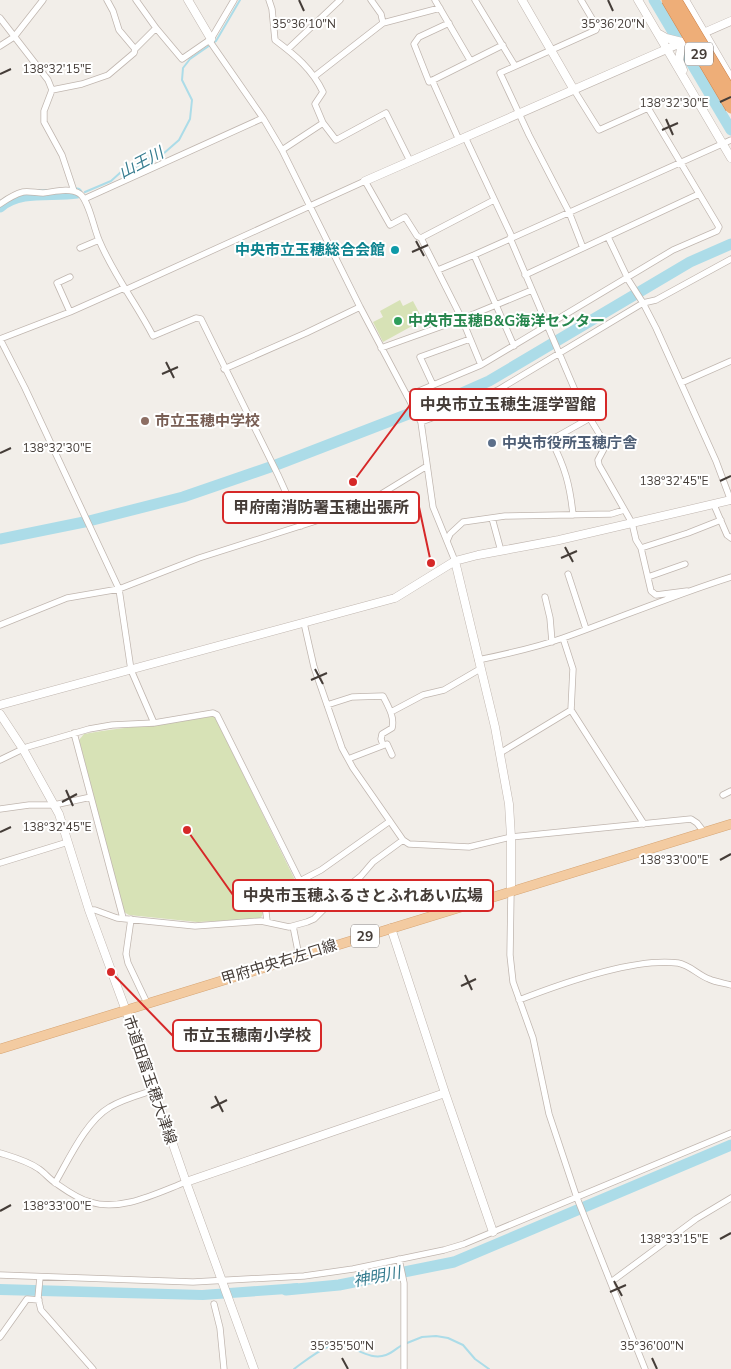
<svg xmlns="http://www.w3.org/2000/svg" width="731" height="1369" font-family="'Nunito Sans','Noto Sans JP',sans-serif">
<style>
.green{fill:#d7e2b6}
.water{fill:#acdce8}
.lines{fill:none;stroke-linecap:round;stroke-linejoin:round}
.stream{stroke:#acdce8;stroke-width:2}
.river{stroke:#acdce8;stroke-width:11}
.minor-casing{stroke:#c0b6af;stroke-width:7}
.tertiary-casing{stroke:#c0b6af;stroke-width:9}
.primary-casing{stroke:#d6a473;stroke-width:10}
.minor{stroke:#fff;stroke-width:5.5}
.tertiary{stroke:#fff;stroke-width:8}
.primary{stroke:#f3cba1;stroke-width:9}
.motorway-bridge-casing{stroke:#cc8149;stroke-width:12;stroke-linecap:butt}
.motorway-bridge{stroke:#eeae78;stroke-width:11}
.ticks{fill:none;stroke:#453d38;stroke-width:2}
.culture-dot{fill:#0f9aa8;stroke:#fff;stroke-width:2}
.leisure-dot{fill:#2e9e5b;stroke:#fff;stroke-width:2}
.education-dot{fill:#8d6e63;stroke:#fff;stroke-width:2}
.service-dot{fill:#5c6f8a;stroke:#fff;stroke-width:2}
.labels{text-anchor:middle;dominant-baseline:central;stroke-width:4;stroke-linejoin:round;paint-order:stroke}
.shield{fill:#fff;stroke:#7d7774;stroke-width:1}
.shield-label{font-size:14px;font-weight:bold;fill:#453d38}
.culture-label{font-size:15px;font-weight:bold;fill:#0d838f;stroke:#fff;text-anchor:end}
.leisure-label{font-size:15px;font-weight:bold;fill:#27864d;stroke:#fff;text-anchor:start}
.education-label{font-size:15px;font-weight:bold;fill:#785e54;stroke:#fff;text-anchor:start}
.service-label{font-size:15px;font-weight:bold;fill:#4e5e75;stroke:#fff;text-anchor:start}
.street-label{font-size:15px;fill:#453d38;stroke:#fff}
.water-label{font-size:16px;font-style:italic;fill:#367c8f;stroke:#fff}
.ticks-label{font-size:12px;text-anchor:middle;fill:#453d38;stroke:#fff;stroke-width:4;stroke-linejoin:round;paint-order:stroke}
.leader{fill:none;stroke:#d62828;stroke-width:2}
.callout-dot{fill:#d62828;stroke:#fff;stroke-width:2}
.callout{fill:#fff;stroke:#d62828;stroke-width:2}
.callout-label{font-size:16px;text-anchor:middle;font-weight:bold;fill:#453d38}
</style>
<rect width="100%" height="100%" fill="#f2eee9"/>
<path class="green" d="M400,300L403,306L413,301L423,320L383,342L373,322L383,317L380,311Z
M213,716L215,717L294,878L293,882L260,894L263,913L262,916L259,919L197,922L129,915L124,912L79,740L84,734C127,726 170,724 213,716Z"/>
<path class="water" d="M731,240V249L692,266L688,258Z
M298,1283L301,1293L203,1300L0,1295V1284L202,1290Z"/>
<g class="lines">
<path class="stream" d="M85,192L111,181L121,172L136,167L149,158L163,154L179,140L190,119L192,100L182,80L183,68L190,59L216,41L240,0
M407,1343L422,1337L436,1336L448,1338L463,1345L475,1359L489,1369
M294,1369C305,1361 317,1351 330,1346C350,1340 366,1362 386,1355C392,1353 397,1348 402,1345"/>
<path class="river" d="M654,0L731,130
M0,207C21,189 52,197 77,193
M0,539L89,521L183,497L276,465L455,396L489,381L690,262L731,244
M286,1290L339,1285L454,1262L731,1145"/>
<g class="minor-casing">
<path id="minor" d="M107,0L113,11L119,30L135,49L156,28
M136,0L156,28L182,59L211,39L234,0
M269,0L272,9L275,40C295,55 312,69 323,92L315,104L323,123L282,150
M371,0L381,14L383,23
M435,0L470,60
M475,0L515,66
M581,0L597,27L596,30L500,73L529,135L569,212L583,248
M0,18L48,80L52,90L44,111V122L62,155L74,191
M449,23L419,37L414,44L429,82L503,45
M211,39V43L263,118L282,150L360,307L421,422L433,507L455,561
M0,46L14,37L43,0
M288,49L340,0
M315,76L383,23L440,8
M432,80L459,140
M52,90L82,84L108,75L134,53L135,49
M323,123L336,140L386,113L410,161
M465,137L512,237
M84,199L263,118
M0,204C7,199 15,194 23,192C30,191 36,193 43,193C54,192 69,187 80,194C89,201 94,229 99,240C113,274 136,303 153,336L196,318L201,319L278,475L301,526
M608,237L629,281L643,303L656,328L716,461L731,501
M421,238L494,200
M510,238L580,402L606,445L598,460L599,465L632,523L636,540L641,548L651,591L656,595L687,591
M80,248L99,240
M474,255L514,346
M438,270L474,255L731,140
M525,275L699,194
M70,277L57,283L70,312
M125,290L365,181L390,225L405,217L417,236L421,238L462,319L481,365
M0,339L25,388L119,589L131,670L154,723
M0,339L70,312L124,288
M381,348L462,319L532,290
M224,369L306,333L360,307
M681,383L731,361
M433,385L420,357L470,339
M407,396L481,365L673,250L717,231L719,227L648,108L599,130L574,90
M421,422L467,405L498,390L643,303L656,300L731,259
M714,505L727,535L731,538
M573,515C570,485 565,467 551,440L590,418
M492,518L501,551
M447,541L450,534L463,522L505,516L611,514L624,510
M641,548L688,533L721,520
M568,574L586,629
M648,577L685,564
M545,597L550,618L552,642
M304,623L314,667L342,748L353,768L403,840L409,844L469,847L511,837L691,819L697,823L704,832
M0,625L67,598L119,589L199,558L360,507L427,466
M478,660C507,654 535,648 563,638C619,618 674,595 731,577
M327,705L352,697L383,696C388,706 395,717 392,728L382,734L381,739L383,745
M571,710L644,824
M391,712L423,695L444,690L480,669
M74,733L123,918
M500,753L571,710L573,669L563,638
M348,759L387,744L392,755
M0,760L27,747L89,729L112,725L154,723L213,713L217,715L300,881
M723,795L731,791
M0,809L29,805H54L91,797
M0,863L68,842
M511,891L510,955L513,982L533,1038L549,1114L577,1198L645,1369
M89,910H95L117,918L195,926L261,921L289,927L307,922L314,919L341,892L361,876L373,862L403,840
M131,919L126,954L128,963L147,1003
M267,921L264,896L294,884L321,870L390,821
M293,926L299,956
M519,1000C560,984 634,957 678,963C690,965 698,975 709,979C715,982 724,983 731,985
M0,1153C13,1157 28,1161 39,1169C45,1173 50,1180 57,1184C67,1191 78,1199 90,1202C121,1212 157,1193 186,1182
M55,1183C69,1159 86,1121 110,1107C123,1099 139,1095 154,1090
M399,1259L404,1283V1369
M0,1275L193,1282L304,1276L353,1269L444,1250L464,1244L731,1133
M40,1277L38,1298L41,1310L93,1369
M611,1282L696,1219L731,1198
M214,1304L220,1328L224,1369
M0,1337L27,1299L39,1300"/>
</g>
<g class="tertiary-casing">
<path id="tertiary" d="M188,0L211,39
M522,0L574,90
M638,0L731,158
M685,0L731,79
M659,34L666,38L682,42L679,60L683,70
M365,181L731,21
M455,561L495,727L509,804L511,837V891
M0,705L395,598L455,561L478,555L559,540L731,500
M0,714L23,749L59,814L89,910L140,1049L186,1182L254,1369
M391,928L445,1093L493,1232
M186,1182L445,1093"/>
</g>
<g class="primary-casing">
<path id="primary" d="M0,1049L731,824"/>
</g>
<use href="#minor" class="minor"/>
<use href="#tertiary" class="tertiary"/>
<use href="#primary" class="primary"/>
<g class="motorway-bridge-casing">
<path id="motorway-bridge" d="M667,0L731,108
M676,0L731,92"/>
</g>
<use href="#motorway-bridge" class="motorway-bridge"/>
</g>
<path class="ticks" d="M299,0L304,11M608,0L613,11M0,74L11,69M720,102L731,97M666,119L673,135M662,130L678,123M416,241L424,256M412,252L428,245M166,362L174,378M162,374L178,367M0,453L11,448M720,481L731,476M565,547L573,562M561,558L577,551M315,669L323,684M311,680L327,673M66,790L73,806M62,802L77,794M0,832L11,827M720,860L731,854M465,975L472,990M461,986L476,979M215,1096L223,1112M211,1108L227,1100M0,1211L11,1205M720,1239L731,1233M614,1281L622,1296M610,1292L626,1285M342,1358L348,1369M652,1358L657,1369"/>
<circle class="culture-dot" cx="395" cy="250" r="5"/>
<circle class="leisure-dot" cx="398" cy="321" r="5"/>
<circle class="education-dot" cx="145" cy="421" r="5"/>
<circle class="service-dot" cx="492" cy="443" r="5"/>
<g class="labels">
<g class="shield">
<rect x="685" y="42.5" width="28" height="23" rx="4"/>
<rect x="351" y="924.5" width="28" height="23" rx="4"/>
</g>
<g class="shield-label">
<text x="699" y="54">29</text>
<text x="365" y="936">29</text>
</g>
<g class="culture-label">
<text x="385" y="250">中央市立玉穂総合会館</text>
</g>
<g class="leisure-label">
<text x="408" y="321">中央市玉穂B&amp;G海洋センター</text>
</g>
<g class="education-label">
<text x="155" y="421">市立玉穂中学校</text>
</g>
<g class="service-label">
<text x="502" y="443">中央市役所玉穂庁舎</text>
</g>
<g class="street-label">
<text transform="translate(279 962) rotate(-17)">甲府中央右左口線</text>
<text transform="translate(150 1080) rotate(71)">市道田富玉穂大津線</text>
</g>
<g class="water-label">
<text transform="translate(141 163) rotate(-28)">山王川</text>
<text transform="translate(377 1277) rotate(-11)">神明川</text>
</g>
</g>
<g class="ticks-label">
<text x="304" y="28">35°36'10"N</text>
<text x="613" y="28">35°36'20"N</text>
<text x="57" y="73">138°32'15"E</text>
<text x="674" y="107">138°32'30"E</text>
<text x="57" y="452">138°32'30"E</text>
<text x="674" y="485">138°32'45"E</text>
<text x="57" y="831">138°32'45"E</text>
<text x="674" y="864">138°33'00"E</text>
<text x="57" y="1210">138°33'00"E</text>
<text x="674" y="1243">138°33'15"E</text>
<text x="342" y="1350">35°35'50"N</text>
<text x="652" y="1350">35°36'00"N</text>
</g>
<path class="leader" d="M353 482L410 405M431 563L419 507M187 830L233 895M111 972L173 1036"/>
<g class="callout-dot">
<circle cx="353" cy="482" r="5"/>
<circle cx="431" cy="563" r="5"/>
<circle cx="187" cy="830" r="5"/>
<circle cx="111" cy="972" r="5"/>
</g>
<g class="callout">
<rect x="410" y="389" width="196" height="31" rx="5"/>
<rect x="223" y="492" width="196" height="31" rx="5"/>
<rect x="233" y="880" width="260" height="31" rx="5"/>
<rect x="173" y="1020" width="148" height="31" rx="5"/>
</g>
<g class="callout-label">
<text x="508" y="410">中央市立玉穂生涯学習館</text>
<text x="321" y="513">甲府南消防署玉穂出張所</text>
<text x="363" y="901">中央市玉穂ふるさとふれあい広場</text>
<text x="247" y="1041">市立玉穂南小学校</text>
</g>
</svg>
